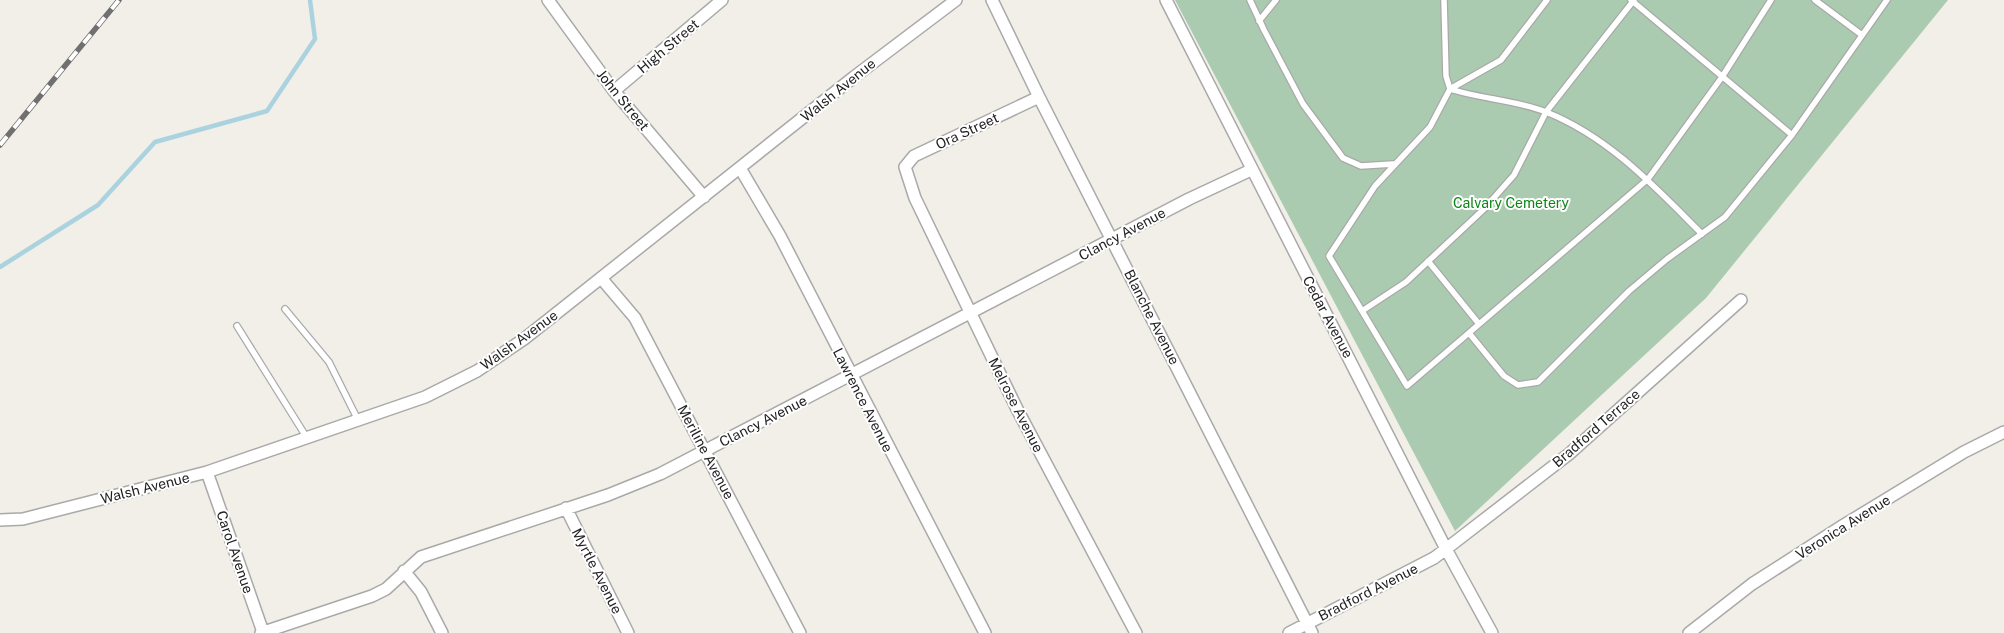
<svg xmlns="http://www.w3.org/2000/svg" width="2004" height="633" font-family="'Public Sans',sans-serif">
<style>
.cemetery{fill:#aacbaf}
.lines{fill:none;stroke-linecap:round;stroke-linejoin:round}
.stream{stroke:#aad3df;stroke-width:4.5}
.service-casing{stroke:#a9a9a9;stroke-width:8}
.minor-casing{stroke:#a9a9a9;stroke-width:14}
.service{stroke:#fff;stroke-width:5.5}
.minor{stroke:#fff;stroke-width:11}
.rail-casing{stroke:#707070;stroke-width:5.5}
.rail{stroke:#fff;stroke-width:4;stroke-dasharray:11;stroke-linecap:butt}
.labels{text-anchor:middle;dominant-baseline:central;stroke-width:4;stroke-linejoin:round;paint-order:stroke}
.street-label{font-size:14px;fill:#222;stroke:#fff}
.park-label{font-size:14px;fill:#0c8416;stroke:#fff}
</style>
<rect width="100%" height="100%" fill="#f2efe9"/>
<path class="cemetery" d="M1175,0H1948L1706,298L1455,531Z"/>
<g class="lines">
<path class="stream" d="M0,267L98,205L155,142L267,111L315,39L310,0"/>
<g class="service-casing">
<path id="service" d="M1250,0L1264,30L1303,104L1343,158L1361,166L1393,164
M1444,0L1446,76L1450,89L1430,127L1375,186L1329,256L1407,386L1648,179L1722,77L1771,0
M1631,0L1792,135
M1815,0L1862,35
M1259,21L1276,0
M1450,89C1481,99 1516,100 1546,112C1609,137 1655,187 1702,234
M1450,89L1501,60L1547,0
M1428,261L1479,324
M285,309L329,362L358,420
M1362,311L1406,282L1484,209L1514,175L1546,112L1634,0
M237,326L307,438
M1469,333L1504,376L1518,385L1538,382L1629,291L1667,259L1725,217L1792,135L1887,0"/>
</g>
<g class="minor-casing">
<path id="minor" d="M548,0L614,91L704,197
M992,0L1039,97L1312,633
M1166,0L1446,549L1492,633
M614,91L722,0
M1039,97L914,156L905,167L915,198L1017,409L1136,633
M740,168L780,236L985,633
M601,278L635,318L800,633
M207,472L263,632
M566,508L628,633
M0,520L23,519L207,472L425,397L477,371L524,339L854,77L956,0
M404,571L421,592L442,633
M261,633L372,596L386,589L421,557L608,495L660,474L1189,199L1251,170
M1289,633L1434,558L1446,549L1569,454L1741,300
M1689,633L1752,584L1844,525L1964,452L2004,432"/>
</g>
<use href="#service" class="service"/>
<use href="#minor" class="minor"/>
<g class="rail-casing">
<path id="rail" d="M0,145L119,0"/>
</g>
<use href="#rail" class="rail"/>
</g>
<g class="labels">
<g class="street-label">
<text transform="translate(668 46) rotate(-40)">High Street</text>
<text transform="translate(838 90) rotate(-39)">Walsh Avenue</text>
<text transform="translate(623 100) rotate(51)">John Street</text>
<text transform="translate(967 131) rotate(-25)">Ora Street</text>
<text transform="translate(1122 234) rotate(-28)">Clancy Avenue</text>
<text transform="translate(1152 317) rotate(63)">Blanche Avenue</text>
<text transform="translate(1328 317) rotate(62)">Cedar Avenue</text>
<text transform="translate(519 340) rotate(-36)">Walsh Avenue</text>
<text transform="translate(863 400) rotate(63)">Lawrence Avenue</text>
<text transform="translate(1016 405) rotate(63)">Melrose Avenue</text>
<text transform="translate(763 421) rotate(-27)">Clancy Avenue</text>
<text transform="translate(1596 428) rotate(-41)">Bradford Terrace</text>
<text transform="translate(706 452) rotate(62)">Meriline Avenue</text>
<text transform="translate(145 488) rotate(-14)">Walsh Avenue</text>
<text transform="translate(1843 527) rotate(-32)">Veronica Avenue</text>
<text transform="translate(235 552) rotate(71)">Carol Avenue</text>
<text transform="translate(597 571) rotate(63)">Myrtle Avenue</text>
<text transform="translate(1368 592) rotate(-27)">Bradford Avenue</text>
</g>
<g class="park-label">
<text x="1511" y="203">Calvary Cemetery</text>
</g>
</g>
</svg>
